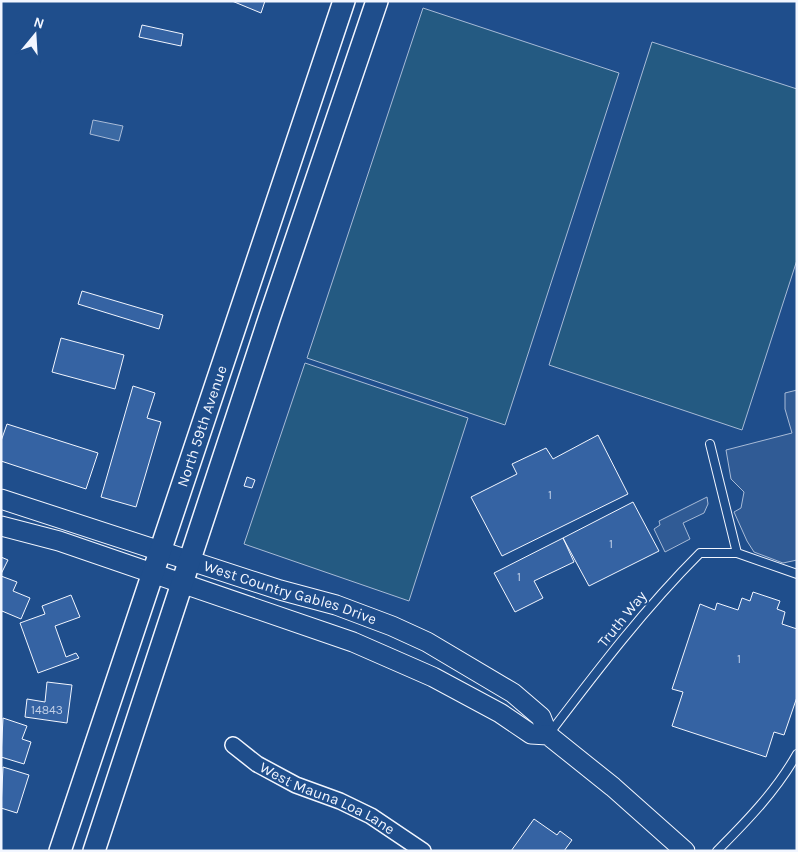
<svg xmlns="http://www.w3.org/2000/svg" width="798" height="852" font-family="Karla,sans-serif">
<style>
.green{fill:#245a82;stroke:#a8bbd7}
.parking{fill:#305b95;stroke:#a8bbd7}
.water{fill:#3b69a3;stroke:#a8bbd7}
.building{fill:#3563a3;stroke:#f2f6ff}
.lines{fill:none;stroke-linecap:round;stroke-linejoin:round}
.service-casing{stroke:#f2f6ff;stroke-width:10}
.minor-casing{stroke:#f2f6ff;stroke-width:18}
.tertiary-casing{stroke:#f2f6ff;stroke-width:21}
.secondary-casing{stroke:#f2f6ff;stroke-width:24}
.service{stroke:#1f4e8c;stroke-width:8}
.minor{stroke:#1f4e8c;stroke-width:15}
.tertiary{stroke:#1f4e8c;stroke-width:19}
.secondary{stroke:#1f4e8c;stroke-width:21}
.labels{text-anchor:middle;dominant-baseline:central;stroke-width:4;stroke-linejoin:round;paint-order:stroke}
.number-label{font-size:12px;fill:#c3d1e8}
.street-label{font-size:15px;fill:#f2f6ff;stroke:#1f4e8c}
</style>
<rect width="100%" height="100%" fill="#1f4e8c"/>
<path class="green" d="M423,8L619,73L505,425L307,358Z
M652,42L797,89V260L742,430L549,365Z
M305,363L468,418L409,601L244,544Z"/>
<path class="parking" d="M797,390V560L783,563L754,552L747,541L734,512L741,508L744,492L731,479L726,450L792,433L785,409V393Z
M707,497L708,504L704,513L683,523L690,539L665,552L654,529L660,525L659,521Z"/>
<path class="water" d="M93,120L123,126L119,141L90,134Z"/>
<path class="building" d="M232,1H265L261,13Z
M142,25L183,34L181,46L139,37Z
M82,291L163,315L159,329L78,304Z
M61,338L124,355L115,389L52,372Z
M133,386L155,393L147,418L161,422L136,507L101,497Z
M7,424L98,453L86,489L1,461V441Z
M598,435L628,494L502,556L471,497L517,474L512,464L546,448L553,459Z
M247,477L255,480L252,488L244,486Z
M633,502L659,551L589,586L563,538Z
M563,538L574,562L534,581L543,598L515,612L494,573Z
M1,557L8,560L1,574Z
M1,576L17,582L13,591L30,598L21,619L2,611L1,614Z
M753,592L780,601L777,609L785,612L782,624L797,629V697L784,735L774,732L766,757L672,726L683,692L672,689L700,604L715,610L717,603L738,610L742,598L750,601Z
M71,595L80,617L55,626L66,657L76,653L79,658L38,673L20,623L45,614L42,606Z
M47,682L72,685L67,723L25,717L27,699L45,702Z
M3,718L27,726L22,739L31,742L24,764L1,757Z
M3,767L29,775L17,813L1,808Z
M534,819L557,835L560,831L572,840L564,851H511Z"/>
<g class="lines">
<g class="service-casing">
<path id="service" d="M710,444L737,553
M549,734C597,671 644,609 700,553H737L797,574
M717,851C747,821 776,791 797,754"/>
</g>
<g class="minor-casing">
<g id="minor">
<path id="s1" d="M233,745L257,764L296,785L340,801L371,816L423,851"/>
</g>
</g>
<g class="tertiary-casing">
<g id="tertiary">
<path id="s2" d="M1,499L280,590L336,605L392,626L427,642L513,693L541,717L548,735"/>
<path d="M1,526L59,541L353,642L433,677L500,713L531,734L548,735L613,787L685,851"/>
</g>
</g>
<g class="secondary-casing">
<g id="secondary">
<path id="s3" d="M60,851L344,1"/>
<path d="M94,851L270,316L377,1"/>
</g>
</g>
<use href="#service" class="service"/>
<use href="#minor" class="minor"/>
<use href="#tertiary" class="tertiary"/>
<use href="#secondary" class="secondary"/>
</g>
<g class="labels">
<g class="number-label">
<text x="550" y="495">1</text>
<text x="611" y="544">1</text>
<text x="519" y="577">1</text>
<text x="739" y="659">1</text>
<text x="47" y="710">14843</text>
</g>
<g class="street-label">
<text stroke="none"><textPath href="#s3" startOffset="448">North 59th Avenue</textPath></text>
<text stroke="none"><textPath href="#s2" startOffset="304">West Country Gables Drive</textPath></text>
<text transform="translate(622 619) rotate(-51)">Truth Way</text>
<text stroke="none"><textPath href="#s1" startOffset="109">West Mauna Loa Lane</textPath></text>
</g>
</g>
<rect width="798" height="852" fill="none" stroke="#f2f6ff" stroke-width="5"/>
<g transform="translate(35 35) rotate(18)" stroke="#1f4e8c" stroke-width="4" paint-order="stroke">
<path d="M0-4L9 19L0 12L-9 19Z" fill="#f2f6ff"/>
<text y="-8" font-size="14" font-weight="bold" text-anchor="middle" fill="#f2f6ff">N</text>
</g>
</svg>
